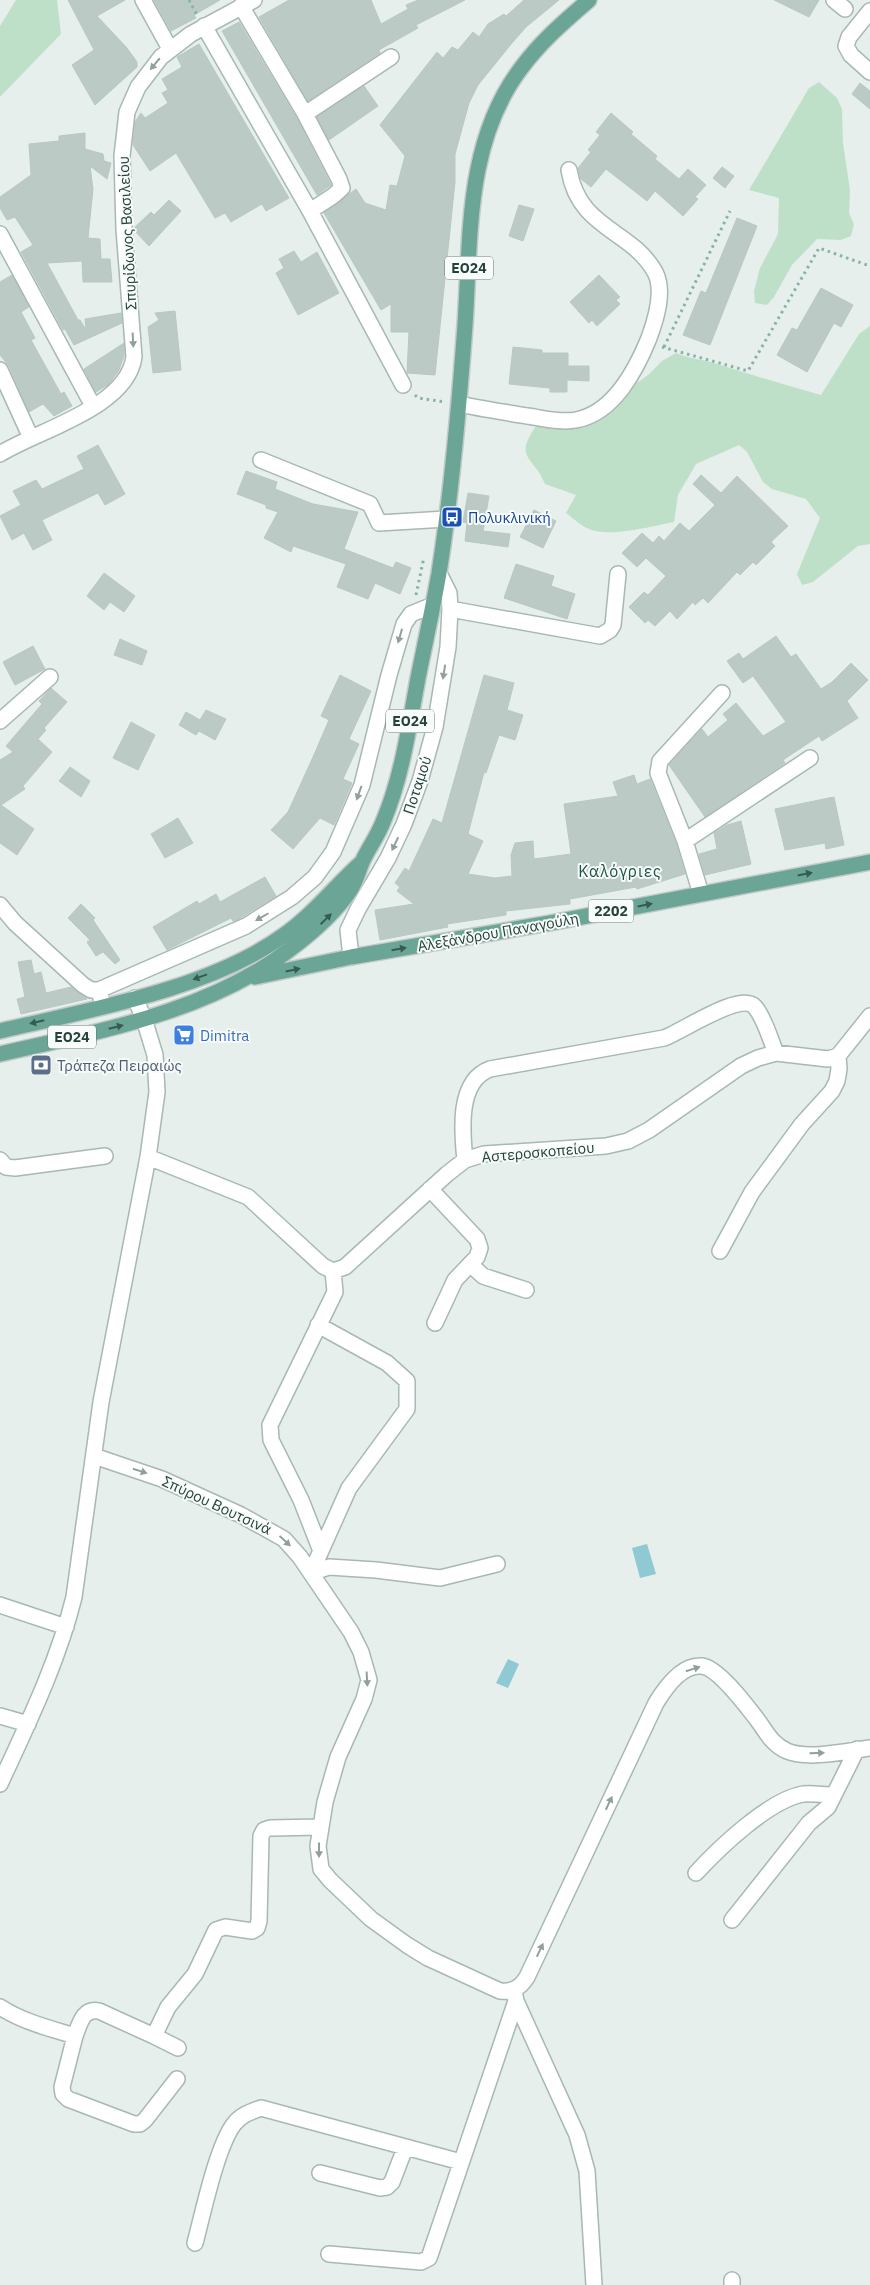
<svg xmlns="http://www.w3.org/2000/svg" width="870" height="2285" font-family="'IBM Plex Sans',sans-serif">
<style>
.green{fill:#bfe0c8}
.water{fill:#8ec9d4}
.building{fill:#bbcac4;stroke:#b8c9c2}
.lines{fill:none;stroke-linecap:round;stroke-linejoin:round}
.minor-casing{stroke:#a8b8b2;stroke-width:18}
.major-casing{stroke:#c2cac8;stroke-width:18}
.path{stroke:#86b3a5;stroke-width:3;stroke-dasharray:2.5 4;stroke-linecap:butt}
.minor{stroke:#fff;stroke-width:15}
.major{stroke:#6aa596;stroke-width:15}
.oneway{fill:#92a09c}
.oneway2{fill:#365b51}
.labels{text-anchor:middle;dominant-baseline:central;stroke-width:4;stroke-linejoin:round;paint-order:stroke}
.shield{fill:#f7fbf9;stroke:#637a73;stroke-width:1}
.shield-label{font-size:14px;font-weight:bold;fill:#24423a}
.street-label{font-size:15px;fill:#24423a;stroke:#f7fbf9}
.transit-label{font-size:15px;fill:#164399;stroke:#f7fbf9;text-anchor:start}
.shop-label{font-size:15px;fill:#366cbe;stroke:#f7fbf9;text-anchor:start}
.service-label{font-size:15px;fill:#4e5e75;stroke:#f7fbf9;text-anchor:start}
.neighbourhood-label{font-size:16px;letter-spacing:1px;fill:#1f5548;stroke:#f7fbf9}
</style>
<rect width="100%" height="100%" fill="#e6efeb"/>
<path class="green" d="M16,0H57L61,34L0,97V26Z
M819,82L837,98L842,109L843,143L850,190L849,213L854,224L851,236L841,240L817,239L792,265L774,297L767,305L755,303L754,291L760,268L778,234L779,198L749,190L809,88Z
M870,326V544L858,546L813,582L802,585L797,574L820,518L806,499L772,489L763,482L747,452L739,445L696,464L678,495L674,522C653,526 609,538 589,529C581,526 573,518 566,513L576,495L545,484C534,456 513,459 536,426L551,424L566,428L597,420L612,401L648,375L662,361L676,353C689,359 701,359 714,363C749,374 785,385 821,395L859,334Z"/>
<path class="water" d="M647,1544L656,1574L640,1578L632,1548Z
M508,1659L519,1664L508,1688L496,1683Z"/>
<path class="building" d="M68,0H125L97,16L127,48L137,62V67L95,105L72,65L94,50Z
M154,0H220L194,15L196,18L171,31Z
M289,0H371L381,24L408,9L406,5L418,0H465L416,25L418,28L379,50L380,53L308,101L259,17Z
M524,0H559L526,27L512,43L478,85L469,103L455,154V182L435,375L407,373L409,332H391V304L381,310L324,213L356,189L365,203L386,210L390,185L397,186L405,156L380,125L437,52L443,58L452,47L458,50L473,32L479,37L488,24L504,14L506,16Z
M774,0H819L809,17Z
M239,22L297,119L330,183L331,185L317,195L222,31Z
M199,44L289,198L266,211L262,204L231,222L225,213L215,218L176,153L150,171L133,145L135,122L141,113L145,118L168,103L162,93L168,90L162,79L182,67L177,57Z
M860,83L870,91V109L852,94Z
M364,86L378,106L329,140L317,117Z
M611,113L633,132L631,134L657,156L655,159L679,179L688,169L706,185L695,197L698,199L683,216L655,191L647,201L606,169L591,187L581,179L578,168L591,152L588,150L600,135L596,132Z
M85,133V149L103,154L104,161L111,163L107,179L90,166L93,189L88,238L100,239L101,259H110L112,282H83L82,261L47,263L78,320H80L86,330L85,319L121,313L122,323L74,345L65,329L63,330L21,252L33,245L15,217L7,220L0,208V197L31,175L29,144L59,141V136Z
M722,167L734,176L725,188L713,178Z
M169,200L181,211L149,246L133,229L151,212L154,215Z
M519,205L534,209L523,241L509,236Z
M737,218L757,226L710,345L683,335L701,291L706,293Z
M294,251L301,262L317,252L339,293L298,315L276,273L284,268L279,259Z
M12,275L29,307L21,312L35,338L31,340L61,394L64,392L72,406L54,416L43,404L29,412L9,366L0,355V282Z
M599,275L620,297L616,300L620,304L597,326L592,320L589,323L570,302Z
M821,288L853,305L841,327L834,323L807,372L777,355L792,328L797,330Z
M175,311L181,370L153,373L148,327L159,320L155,313Z
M124,343V356L119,370L109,384L96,392L84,369Z
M513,347L542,350V353H568V366H589V381L567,380V392H550V388L509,384Z
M98,445L125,494L105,505L98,493L42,520L52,540L33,550L24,533L12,540L0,516L21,505L13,491L36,480L42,489L84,469L77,456Z
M246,471L277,482L275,489L313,504L358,512L344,549L393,568L396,562L411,568L400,594L375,583L368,599L337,587L346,564L293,546L291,552L264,538L278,512L266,508V505L237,494Z
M701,475L721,493L737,476L788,526L771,542L775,546L756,565L753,562L740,575L737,572L708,603L703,598L695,605L693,602L677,619L670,611L655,626L648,620L645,623L629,607L644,592L648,595L666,576L646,558L637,567L622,553L642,533L653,543L659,536L664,541L680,523L689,531L715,505L693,484Z
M468,493L489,496L483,531L510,534L508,547L465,541L467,523L463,522Z
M534,510L556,521L543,548L520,537Z
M516,564L554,576L551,586L575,594L567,619L504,598Z
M104,573L135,596L124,612L110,602L104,610L87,596Z
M776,636L791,657L796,654L821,689L832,682L851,663L868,680L847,701L858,718L822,741L819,736L783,760L785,763L705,817L669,765L702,729L708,737L728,720L723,714L736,703L763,736L786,722L753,676L743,683L727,661L739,653L743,659Z
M120,639L147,651L142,665L114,655Z
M33,646L45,669L15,685L3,662Z
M340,675L371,691L349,739L359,744L343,779L352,783L334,825L320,818L293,849L271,830L288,812L313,757L329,720L321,716Z
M484,675L514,683L507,710L523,715L515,740L499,735L486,773L484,772L468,834L483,841L468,874L495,878L512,876L511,855L515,843L533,841L534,859L571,854L564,804L618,796L613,782L634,775L637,784L650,779L676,844L685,874L637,889L636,887L570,899V904L506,911V915L447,924L448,927L380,940L375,910L414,904L397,891L400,887L395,883L405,868L409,871L433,819L442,823Z
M51,688L67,702L44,728L46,730L38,739L52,752L23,786L25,789L1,805L34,829L17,855L0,843V760L13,752L6,746L42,704L39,701Z
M206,710L226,719L215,740L199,731L196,735L179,725L186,712L200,720Z
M131,722L155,735L138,770L113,758Z
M70,767L90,781L81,797L59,781Z
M834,797L844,845L826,849L825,843L785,850L775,809Z
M178,818L193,843L165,858L151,834Z
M741,821L751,864L705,875L699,854L717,849L714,833L727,825Z
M265,877L276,896L237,920L233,921L231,918L167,950L153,927L197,901L199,904L216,894L220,902Z
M81,904L95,918L93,920L120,960L115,964L103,952L96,956L87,942L90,940L68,918Z
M31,960L34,974L41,972L46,993L71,987L87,999L21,1014L17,999L25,997L18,962Z"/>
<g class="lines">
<g class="minor-casing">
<path id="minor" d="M143,0L170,49
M834,0L845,9
M241,6L305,114L339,179L342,188L333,196L310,211
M870,11L849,37L846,46L851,55L870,72
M204,26L310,211L403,385
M305,114L391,57
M0,234L93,406
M0,370L31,438
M459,404C482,409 504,412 527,416C543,418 560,423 576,420C614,413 636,370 649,338C656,319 665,291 655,272C631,229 579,230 569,170
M0,454C38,430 127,408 134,357L124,229L122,156L127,112L138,87L161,57L191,34L254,0
M261,460L370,504L379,523L446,519
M450,609L600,636L610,630L613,625L618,574
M0,721L50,677
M685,841L810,758
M701,894L685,841L658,773L660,761L722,693
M0,905L15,923L83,985L91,990H99
M351,957L348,930L358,909L388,858L404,824L420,781L435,727L448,647L450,609L449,593L439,573
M103,1006L99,990L246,926L292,897L315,877L333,852L362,785L389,675L404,624L411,614L433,605
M148,1157L248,1197L323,1266L333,1271L345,1267L447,1174L465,1160L484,1154L606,1146L628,1141L649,1130L741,1066L758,1058L776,1053L828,1059L838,1056L870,1016
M0,1160L6,1167L15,1168L105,1156
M465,1160C462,1132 457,1081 490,1069L664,1038C683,1031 741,991 755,1007C765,1019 770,1039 776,1053
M430,1189L477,1239L480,1248L477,1257L455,1280L435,1323
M720,1251L752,1192L802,1124L832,1091L837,1081L839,1069L838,1056
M470,1264L483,1276L526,1290
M94,1456L162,1479L241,1515L284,1539L300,1557L351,1632L361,1652L369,1680L364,1699L338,1757L325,1802L318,1846L321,1869L330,1880L371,1919L407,1945L428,1958L500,1991C513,1992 520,1988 527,1977L656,1703C665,1688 682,1664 702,1666C718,1668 746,1705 756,1718C766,1731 771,1744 787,1751C808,1760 848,1751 870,1748
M321,1551L301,1500L271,1440L270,1425L335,1292L333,1271
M311,1573L349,1488L407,1409V1381L387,1363L318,1325
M311,1573L329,1567L376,1570L440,1578L497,1564
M0,1605L66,1627
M0,1716L28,1724
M0,1784C28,1723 58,1662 74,1597L101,1402L148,1157L157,1092L155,1055L144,1019L135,998
M696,1873C719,1848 769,1800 803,1794C813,1793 824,1795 834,1795
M732,1920L809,1823L828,1807L857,1749
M516,2001L577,2135L587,2171L594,2285
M0,2007C23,2022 49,2028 75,2036C80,2023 83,2008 99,2011L154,2036L168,2007L195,1974L216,1930L225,1927L252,1931L257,1928L259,1921L261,1836L264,1830L270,1828L320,1827
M75,2036L62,2087L63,2094L68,2099L134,2124H140L145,2120L177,2079
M154,2036L178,2048
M320,2173L380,2188L387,2187L392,2182L405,2148
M195,2243C203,2213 217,2146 234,2124C241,2115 250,2112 261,2108L461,2162
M329,2254L421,2262L429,2258L516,2001L514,1990
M732,2285V2280"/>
</g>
<g class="major-casing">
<path id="major" d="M255,977L351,957L550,923L870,862
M0,1031C89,1010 210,989 284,935C314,914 335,886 362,862
M0,1054C99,1031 206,1013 289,950C312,933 335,913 351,889C357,879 359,868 364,858C370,846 378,835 383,822C402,777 409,727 418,678C425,643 433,608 439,573C452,491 459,408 465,325C471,236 465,141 522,67C541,41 565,21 589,0"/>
</g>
<path class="path" d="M189,0L197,15
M662,347L748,371L819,248L870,266
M664,347L730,211
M415,395L418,398L445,402
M416,595L424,557"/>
<use href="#minor" class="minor"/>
<use href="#major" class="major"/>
</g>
<defs><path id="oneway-solid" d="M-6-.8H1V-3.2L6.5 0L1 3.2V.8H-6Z" transform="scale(1.25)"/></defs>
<g class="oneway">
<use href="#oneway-solid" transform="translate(155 64) rotate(130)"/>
<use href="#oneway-solid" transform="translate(133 340) rotate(87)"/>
<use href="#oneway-solid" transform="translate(400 636) rotate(106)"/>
<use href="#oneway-solid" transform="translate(444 672) rotate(99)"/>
<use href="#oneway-solid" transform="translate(359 793) rotate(110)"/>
<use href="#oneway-solid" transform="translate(395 844) rotate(115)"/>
<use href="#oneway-solid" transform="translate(262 917) rotate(150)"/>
<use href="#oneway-solid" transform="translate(140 1471) rotate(18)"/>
<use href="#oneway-solid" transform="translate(285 1541) rotate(43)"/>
<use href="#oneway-solid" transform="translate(693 1669) rotate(-18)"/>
<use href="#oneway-solid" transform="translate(367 1679) rotate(87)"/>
<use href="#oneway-solid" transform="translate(817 1753) rotate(-2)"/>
<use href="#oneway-solid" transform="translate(609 1803) rotate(-65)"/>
<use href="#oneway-solid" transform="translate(319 1850) rotate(90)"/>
<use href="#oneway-solid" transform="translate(540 1950) rotate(-65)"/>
</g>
<g class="oneway2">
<use href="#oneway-solid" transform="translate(805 874) rotate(-11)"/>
<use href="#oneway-solid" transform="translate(645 905) rotate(-11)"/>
<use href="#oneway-solid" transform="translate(326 919) rotate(-44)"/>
<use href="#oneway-solid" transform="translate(399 949) rotate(-10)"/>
<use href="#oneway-solid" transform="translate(293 970) rotate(-12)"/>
<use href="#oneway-solid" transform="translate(200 977) rotate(160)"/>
<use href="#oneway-solid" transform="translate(37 1022) rotate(167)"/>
<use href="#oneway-solid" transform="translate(116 1027) rotate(-14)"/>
</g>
<defs>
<g id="bus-square" transform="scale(1.125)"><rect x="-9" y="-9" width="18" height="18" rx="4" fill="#1a4fb4" stroke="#f7fbf9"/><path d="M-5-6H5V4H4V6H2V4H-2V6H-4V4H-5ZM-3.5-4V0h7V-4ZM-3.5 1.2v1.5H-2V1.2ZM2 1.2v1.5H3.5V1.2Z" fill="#fff"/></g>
<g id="supermarket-square" transform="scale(1.125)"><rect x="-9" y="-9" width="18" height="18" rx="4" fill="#3f7fe0" stroke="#f7fbf9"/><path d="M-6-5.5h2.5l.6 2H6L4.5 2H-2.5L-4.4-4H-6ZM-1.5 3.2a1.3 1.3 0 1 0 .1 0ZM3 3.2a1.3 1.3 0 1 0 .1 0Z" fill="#fff"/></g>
<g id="bank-square" transform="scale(1.125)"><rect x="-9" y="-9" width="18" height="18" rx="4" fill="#5c6f8a" stroke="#f7fbf9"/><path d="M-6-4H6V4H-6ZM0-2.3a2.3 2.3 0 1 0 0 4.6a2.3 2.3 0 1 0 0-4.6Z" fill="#fff"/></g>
</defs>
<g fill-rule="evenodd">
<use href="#bus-square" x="452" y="517"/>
<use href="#supermarket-square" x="184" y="1035"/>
<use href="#bank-square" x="41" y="1065"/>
</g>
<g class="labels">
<g class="shield">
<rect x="445" y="256.5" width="48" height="23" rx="4"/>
<rect x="386" y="709.5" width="48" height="23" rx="4"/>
<rect x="588.5" y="899.5" width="45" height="23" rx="4"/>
<rect x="48" y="1025.5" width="48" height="23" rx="4"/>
</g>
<g class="shield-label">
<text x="469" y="268">ΕΟ24</text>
<text x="410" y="721">ΕΟ24</text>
<text x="611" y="911">2202</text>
<text x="72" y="1037">ΕΟ24</text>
</g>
<g class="street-label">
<text transform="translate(127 233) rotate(-93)">Σπυρίδωνος Βασιλείου</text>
<text transform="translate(417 785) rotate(-72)">Ποταμού</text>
<text transform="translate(498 932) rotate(-10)">Αλεξάνδρου Παναγούλη</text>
<text transform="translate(538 1152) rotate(-5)">Αστεροσκοπείου</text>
<text transform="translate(217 1505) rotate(25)">Σπύρου Βουτσινά</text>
</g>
<g class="transit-label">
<text x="468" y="517">Πολυκλινική</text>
</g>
<g class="shop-label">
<text x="200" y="1035">Dimitra</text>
</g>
<g class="service-label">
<text x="57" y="1065">Τράπεζα Πειραιώς</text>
</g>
<g class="neighbourhood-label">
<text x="620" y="871">Καλόγριες</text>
</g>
</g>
</svg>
